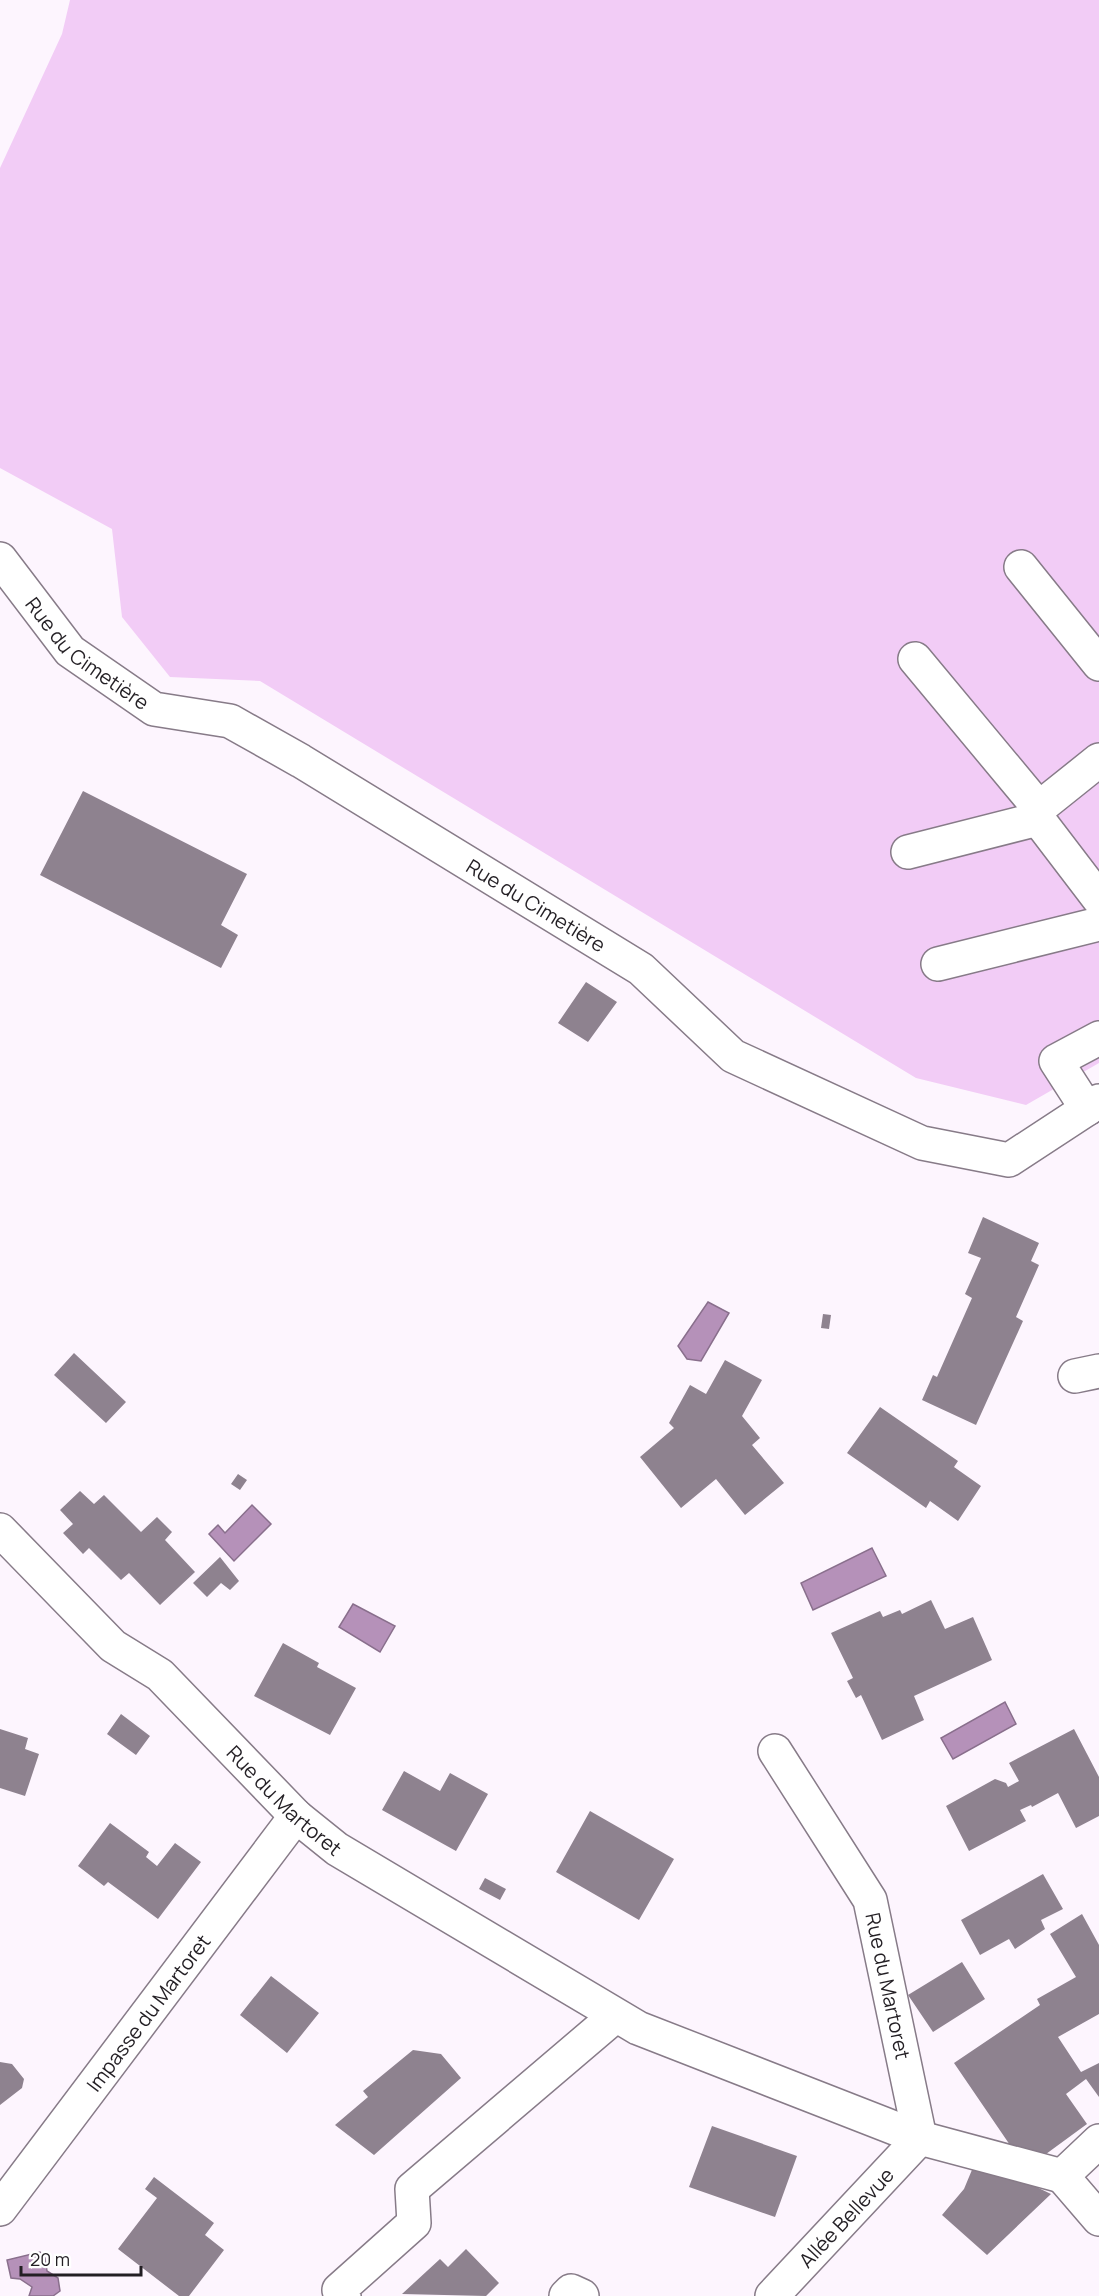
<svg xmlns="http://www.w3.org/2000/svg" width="1099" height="2296" font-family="Manrope,sans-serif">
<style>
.green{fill:#f2ccf6}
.water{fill:#b591b9;stroke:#896f8c;stroke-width:1.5}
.building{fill:#8e828f}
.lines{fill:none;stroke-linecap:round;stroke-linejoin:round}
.minor-casing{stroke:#877b88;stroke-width:36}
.minor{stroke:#fff;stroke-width:33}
.labels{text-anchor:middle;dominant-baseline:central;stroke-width:4.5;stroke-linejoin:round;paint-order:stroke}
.street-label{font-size:20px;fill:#231f24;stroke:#fff}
</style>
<rect width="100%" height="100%" fill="#fdf5fe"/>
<path class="green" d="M70,0H1099V1063L1026,1105L916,1078L260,681L170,677L122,617L112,529L0,468V168L62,34Z"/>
<path class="water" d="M708,1302L729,1313L701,1361L687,1359L678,1346Z
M252,1505L271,1524L234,1561L209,1534L218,1525L225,1533Z
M872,1548L886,1576L813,1610L801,1583Z
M353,1604L395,1626L380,1652L339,1627Z
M1005,1702L1016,1724L953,1759L941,1738Z
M40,2252L45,2258L47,2271L58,2278L60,2291L53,2296H29L32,2287L20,2279L11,2278L7,2260Z"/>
<path class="building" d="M83,791L247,874L221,925L238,935L221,968L40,875Z
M586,982L617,1002L588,1042L558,1023Z
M983,1217L1039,1243L1031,1261L1039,1265L1016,1317L1023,1321L976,1425L922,1400L933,1375L937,1377L972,1298L965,1294L981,1258L968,1253Z
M823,1314L831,1315L829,1329L821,1328Z
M74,1353L126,1402L106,1423L54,1375Z
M725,1360L762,1380L742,1416L760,1438L752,1445L784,1483L745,1515L716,1479L681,1508L640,1457L674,1428L669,1423L690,1385L706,1394Z
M880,1407L958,1461L954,1467L981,1486L958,1521L930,1501L926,1508L847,1453Z
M238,1474L247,1480L240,1490L231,1484Z
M80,1491L94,1504L104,1495L141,1532L157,1517L172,1532L165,1540L195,1572L160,1605L129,1573L121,1580L89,1548L83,1554L63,1533L73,1524L60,1510Z
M220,1557L239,1581L230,1590L221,1583L207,1597L193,1583Z
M931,1600L945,1629L973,1617L992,1660L914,1696L924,1720L882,1740L861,1695L856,1698L847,1681L853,1678L831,1633L880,1611L883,1617L900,1610L902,1614Z
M283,1643L319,1663L317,1667L356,1688L330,1735L254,1696Z
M121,1714L150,1736L136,1755L107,1734Z
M0,1729L28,1738L25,1749L39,1754L25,1796L0,1788Z
M1074,1729L1099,1777V1816L1076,1828L1058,1793L1032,1807L1031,1805L1020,1810L1026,1821L969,1851L946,1806L995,1779L1006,1783L1008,1787L1019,1781L1009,1763Z
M404,1771L440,1791L450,1773L488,1794L456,1851L382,1810Z
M590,1811L674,1859L639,1920L556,1872Z
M110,1823L149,1852L146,1857L157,1866L175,1843L201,1862L158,1919L108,1882L104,1886L78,1866Z
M1043,1874L1063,1909L1041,1920L1045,1929L1015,1949L1009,1939L980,1955L961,1920Z
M485,1878L506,1889L500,1900L479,1889Z
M1082,1914L1099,1945V2014L1058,2037L1081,2072L1099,2063V2097L1086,2079L1066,2094L1087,2124L1046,2154L1012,2148L954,2063L1040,2005L1037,1999L1076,1977L1050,1934Z
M962,1962L985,1999L933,2032L908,1995Z
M271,1976L319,2013L287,2053L240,2015Z
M413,2050L441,2054L461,2078L374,2155L335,2125L368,2097L363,2091Z
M0,2062L12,2064L24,2079L22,2088L0,2105Z
M712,2126L797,2156L775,2217L689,2187Z
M974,2165L1026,2182L1051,2194L987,2255L942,2215L964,2189Z
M154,2177L214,2223L205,2235L224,2250L189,2296H179L118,2249L157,2198L145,2189Z
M466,2249L499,2283L486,2296L402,2294L440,2259L448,2267Z"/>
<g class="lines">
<g class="minor-casing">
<g id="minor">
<path id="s1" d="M0,559L70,651L154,709L230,721L301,761L641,969L733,1056L922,1143L1009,1160L1099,1101"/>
<path d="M1021,567L1099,664"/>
<path d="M915,659L1039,808"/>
<path d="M1099,760L1039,808L1038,819L1099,899"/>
<path d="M908,852L1038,819"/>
<path d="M938,964L1099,924"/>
<path d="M1087,1109L1056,1061L1099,1038"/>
<path d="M1075,1376L1099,1371"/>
<path id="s2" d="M0,1530L113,1646L160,1675L296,1816L337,1849L638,2028L920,2138L1062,2176"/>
<path d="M1099,2141L1062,2176L1099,2219"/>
<path id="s3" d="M0,2209L296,1816"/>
<path d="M344,2296L339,2290L414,2223L412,2189L615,2016"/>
<path d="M566,2296L571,2291L582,2296"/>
<path id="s4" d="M772,2296L920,2138L870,1900L775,1751"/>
</g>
</g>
<use href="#minor" class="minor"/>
</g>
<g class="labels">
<g class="street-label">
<text stroke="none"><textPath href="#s1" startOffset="130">Rue du Cimetière</textPath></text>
<text stroke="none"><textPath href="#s1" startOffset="652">Rue du Cimetière</textPath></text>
<text stroke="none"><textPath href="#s2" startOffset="394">Rue du Martoret</textPath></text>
<text transform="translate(888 1986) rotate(78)">Rue du Martoret</text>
<text stroke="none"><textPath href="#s3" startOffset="246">Impasse du Martoret</textPath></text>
<text stroke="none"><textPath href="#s4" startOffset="108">Allée Bellevue</textPath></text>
</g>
</g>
<path d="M21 2266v9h120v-9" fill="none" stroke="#231f24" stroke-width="3"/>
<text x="30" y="2266" font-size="18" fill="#231f24" stroke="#ffffff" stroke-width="4.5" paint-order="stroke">20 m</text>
</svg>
